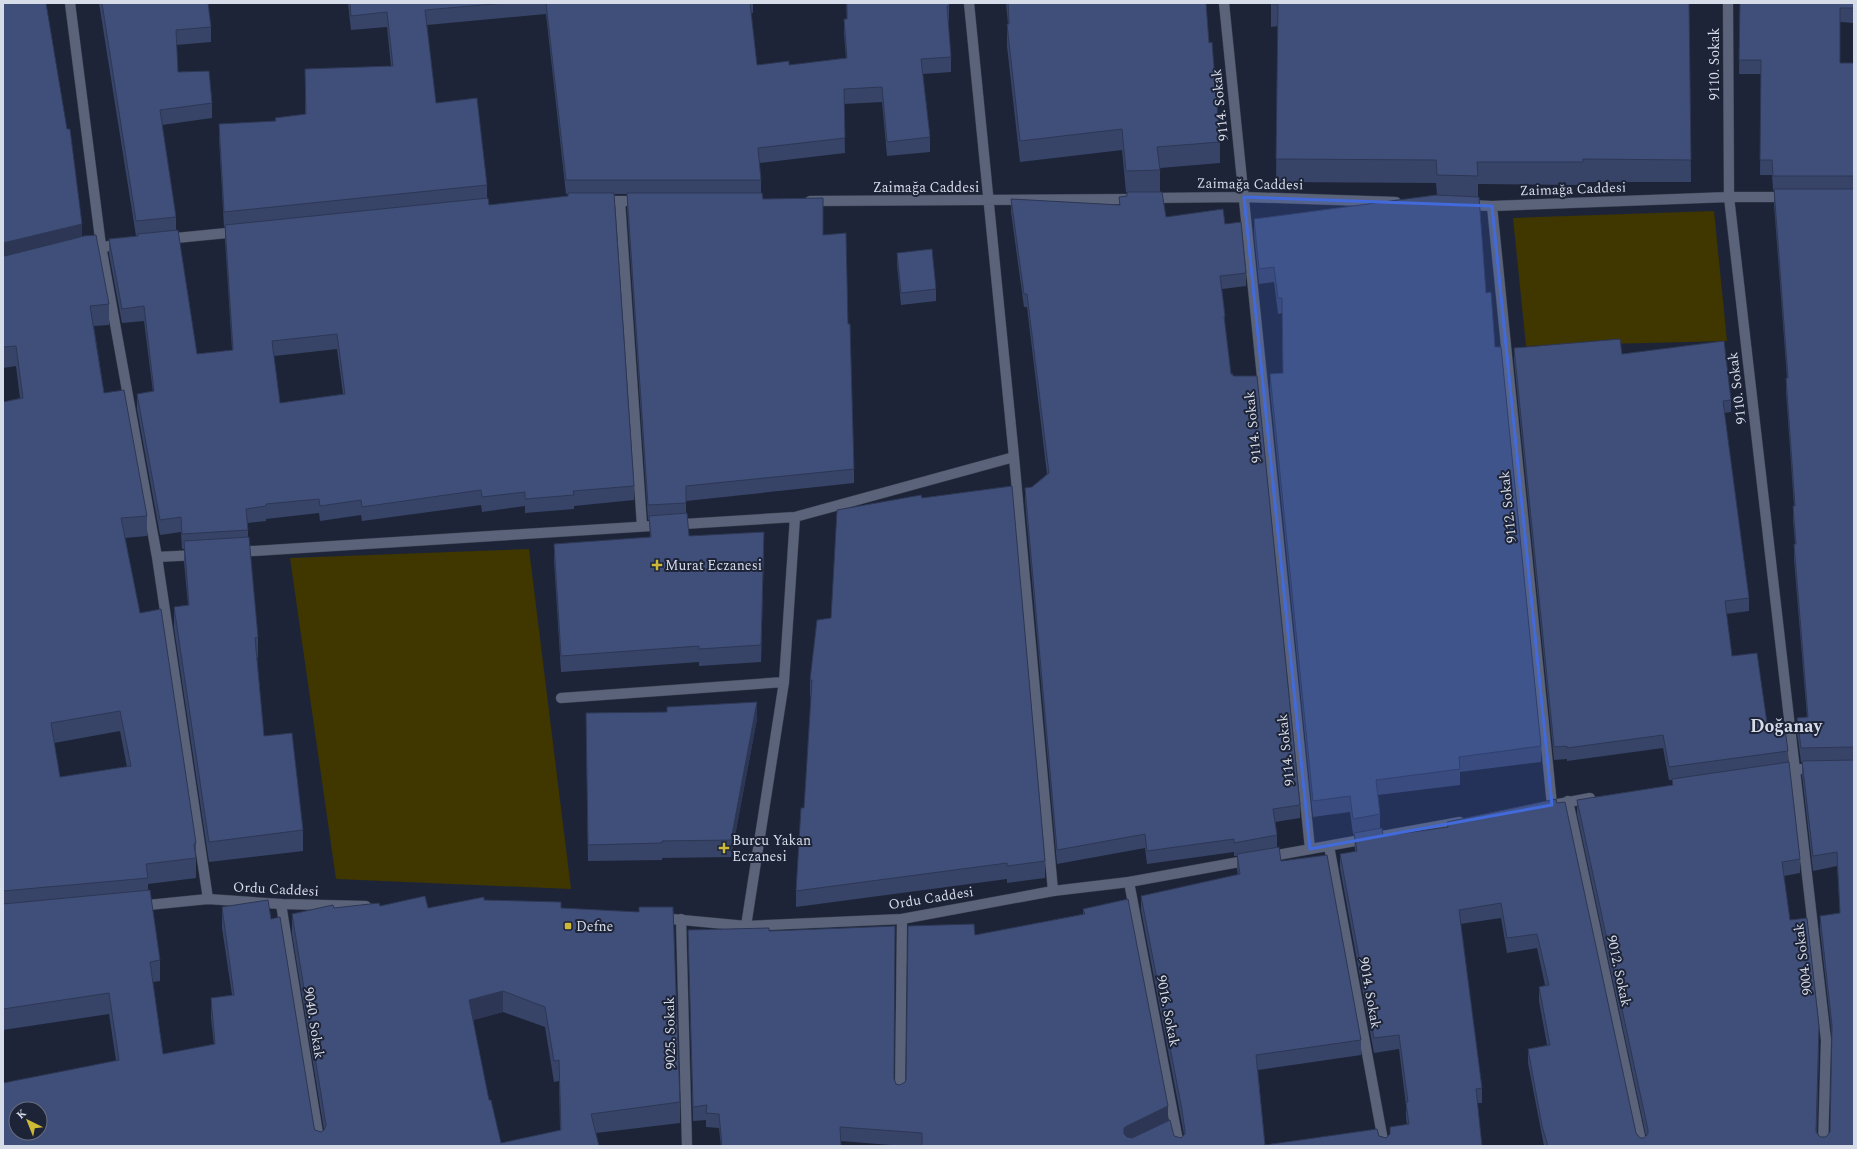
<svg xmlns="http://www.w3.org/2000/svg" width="1857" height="1149" font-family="Spectral,serif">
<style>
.green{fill:#3f3600}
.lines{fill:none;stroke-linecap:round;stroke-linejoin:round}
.street-casing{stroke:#393f4f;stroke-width:11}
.secondary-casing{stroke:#393f4f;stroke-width:11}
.street{stroke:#5a637a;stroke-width:10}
.secondary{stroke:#5a637a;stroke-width:10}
.wall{fill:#374468;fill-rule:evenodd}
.shaded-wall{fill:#2d3755}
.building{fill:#404f79;stroke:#2d3755;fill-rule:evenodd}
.marked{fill:#426adb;fill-opacity:0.2;stroke:#426adb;stroke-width:3;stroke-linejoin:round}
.poi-dot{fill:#ceb837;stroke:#1d2437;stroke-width:1.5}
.labels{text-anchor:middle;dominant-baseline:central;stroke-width:4;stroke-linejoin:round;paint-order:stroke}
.street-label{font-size:14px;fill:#d7dce9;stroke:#1d2437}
.poi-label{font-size:14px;fill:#d7dce9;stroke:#1d2437;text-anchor:start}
.district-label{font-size:18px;font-weight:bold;fill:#d7dce9;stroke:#1d2437}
</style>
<rect width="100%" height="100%" fill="#1d2437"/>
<path class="green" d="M1714,211L1727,341L1526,346L1513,218Z
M529,549L571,889L336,879L290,558Z"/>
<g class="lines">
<g class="street-casing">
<path id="street" d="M70,3L101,246L157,557L208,899
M969,3L1014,457L1053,891
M1224,3L1310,849
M1728,3L1729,197L1826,1040L1823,1146
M1150,198L1244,197L1396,202
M602,201H640
M620,201L642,526
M810,201L1132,199
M1468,205L1492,206L1729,197H1787
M1492,206L1552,805
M166,239L237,232
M85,250L122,244
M237,552L795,517L1014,457
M157,557L197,555
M561,698L784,682
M1568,801L1642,1146
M1329,846L1384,1146
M1129,882L1179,1146
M281,904L320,1146
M681,919L687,1146
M746,926L784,682L795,517
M900,1093L902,919"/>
</g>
<g class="secondary-casing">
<path id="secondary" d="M1776,771L1816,768
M1553,805L1590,798
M1267,857L1460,822
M138,906L208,899L281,904L366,906
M661,918L746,926L902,919L1053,891L1129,882L1250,860"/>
</g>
<use href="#street" class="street"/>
<use href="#secondary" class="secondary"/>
</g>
<path class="wall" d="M3,3L82,237L109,304V325L94,326L104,393L147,516V536L125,538L140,613L196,843V878L148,884V891L160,960V981L153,982L163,1054L214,1045L211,1018V998L232,995L222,928V907L271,919L314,1127L315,1130L321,1132L324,1130L292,934V914L334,908L380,906L428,908L484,900L561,908L680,1102V1123L596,1133L599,1146H3L116,1060L109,1014L3,1030V402L20,398L16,366L3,368ZM120,731L127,767L60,777L54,743ZM503,1012L545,1027L554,1082L559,1081L560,1130L501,1143L489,1100L473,1020Z
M99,3H208L211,27V42L176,45L178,72L212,103V118L162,125L176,217V230L197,354L232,350L225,240V227H224L219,139V124L275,121V118L305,114V69L391,66L387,27L351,30L348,3H753V13H751L757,65H789L846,58L844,34V19H847L846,3H949V21H948L951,57V72L923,74L930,137V152L887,156L882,102L844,104L845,153L759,163L761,180V193L763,199L823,235L848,324L854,469V483L686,501V514L689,536L764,549L761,662L699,666V662L561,672L554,561V544L650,537L649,520H648L627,208V194H614L634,486V500L574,506V509L525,513V506L482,512L481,505L362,521L361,515L320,521L319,513L266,519V521L248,523V537L258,637V658H257L264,736L303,830V851L209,862L174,628V607L188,605L184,562V549H182L181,532L160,535L137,409V394L153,392L144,321L122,323L109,254V239L138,236H136ZM546,14L566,194H568V196L489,205L487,198V185L436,103L427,25ZM337,349L343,394L280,403L274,356Z
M1006,3H1206L1209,43L1220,142V163L1160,168V192L1166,217L1225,224L1246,273V286L1222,289L1225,316V327L1231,374L1300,805V818L1275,822L1277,835V847L1281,861L1361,1040V1055L1258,1070L1265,1145L1379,1136L1386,1138L1407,1125L1406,1117V1105L1399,1049L1374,1053L1340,868V854L1355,852L1354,834H1353L1350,812L1313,817L1270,389V374L1283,373L1282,313L1278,314L1274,282L1259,284L1254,234V219L1437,195L1436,183L1276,182L1278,26L1271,27V3H1689L1691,182H1583V185L1478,184V197L1486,293L1495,347L1541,746V762L1460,772V785L1378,795L1380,814V828L1383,836L1447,827V822L1556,799L1636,1133L1640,1138H1644L1646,1136L1577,814V800L1672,785V780H1669L1663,748L1567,761V759L1554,760L1514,361V348L1622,354L1731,400V412L1724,413L1749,598V611L1726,614L1732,656L1767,723L1788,751V762L1800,859V873L1784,876L1790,920L1819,1040L1817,1132L1820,1137H1826L1830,1132L1832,1037L1820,930V916L1840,913L1837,866L1813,871L1802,775V762H1801L1797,732V718L1807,717L1794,559V544H1795L1793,520V506H1794L1786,392V378H1787L1774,204V190H1773L1772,175H1760L1761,74H1739L1740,3H1854V23L1840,22V63H1854V1146H1544L1528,1063V1049L1547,1045L1539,1001V987L1545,985L1537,948L1507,953L1501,918L1460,924L1482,1088V1103H1477L1482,1146H903L841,1141V1146H721L719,1128L706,1127V1120L693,1121L688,930L769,931L894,1079L896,1084L900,1085L905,1082L975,935L1083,914V909L1174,1136L1181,1138L1184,1135L1182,1124L1141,910V896L1238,875L1237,869V856H1234V852L1147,864L1145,848L1057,864L1025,501V488L1032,487L1047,474L1027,307H1024L1011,212V199L1119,205V197L1127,196V192H1126L1122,150L1020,162L1007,46V24H1008Z
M897,253L936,289V301L901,305L897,265Z
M922,498L1045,861V878L1007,883V879L796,907V891L804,808L811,697H810V680L831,618Z
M757,719L731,857L662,858V860L588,861L586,730Z"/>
<path class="shaded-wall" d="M82,224V244L3,263V243Z
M764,532V549L761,662V645Z
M757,702V719L731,857V840Z
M503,991V1012L469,1021V1000Z
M1819,1026V1040L1816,1146V1132Z
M1168,1106V1121L1124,1146V1128L1127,1126Z"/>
<path class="building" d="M3,3H46L67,129H70L82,224L3,243Z
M102,3H208L211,27L176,30L178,72L209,71L212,103L160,110L176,217L136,221Z
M350,3H505L425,10L436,103L477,98L487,185L224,212L219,124L276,121L275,118L306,114L305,69L393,66L387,12L351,16Z
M546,3H750L757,65L789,61V65L847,58L844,19H847V3H949V6H947L951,57L921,59L930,137L887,142L882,87L844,89L845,138L758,148L761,180H566Z
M1008,3H1206L1209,43L1212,42L1220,142L1157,147L1160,170L1126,171L1122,129L1020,141L1007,24H1009Z
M1271,3H1689L1691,160L1583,159V162H1477L1478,176L1437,175L1436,160L1276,159L1278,4H1271Z
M1740,3H1854V8H1840V63H1854V176H1773L1772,160H1760L1761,60H1739Z
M1774,189H1854V747L1801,748L1797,718L1808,717L1794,544H1796L1793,506H1795L1786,378H1788Z
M1127,192H1162L1166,217L1223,209L1225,224L1241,222L1246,273L1220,276L1225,316H1224L1231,374H1233V376H1257L1300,805L1273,809L1277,835L1234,843V839L1147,851L1145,834L1057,850L1025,488L1032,487L1049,473L1027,294H1024L1011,199L1120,205L1119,197L1127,196Z
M568,193H614L634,486L573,491L574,495L525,499V492L482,497L481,490L362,507L361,500L320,506L319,499L266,504V506L246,509L248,530L182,534L181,517L160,520L137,394L154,391L144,306L122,309L109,239L138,236V234L178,230L197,354L233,350L225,225L488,198L489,205L568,196ZM337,334L345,394L280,403L272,341Z
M627,193H762L763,199L823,198V235L846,233L848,324H850L854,469L686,486V503L648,505Z
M1436,195L1479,197L1486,293L1491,292L1495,347H1501L1541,746L1459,757L1460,769L1376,780L1380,814L1353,819L1350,796L1313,801L1270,374L1283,373L1282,298H1278L1274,267L1259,269L1254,219Z
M96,235L109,304L90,306L104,393L124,390L147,516L121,518L140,613L161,609L196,843L194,844L196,858L146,864L148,878L3,891V402L23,398L16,346L3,347V255L5,256L84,236ZM120,711L131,766L60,777L51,723Z
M932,249L936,289L901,293L897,253Z
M1620,339L1622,354L1724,341L1731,400L1723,401L1749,598L1725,601L1732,656L1757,653L1767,723L1784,721L1788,751L1669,767L1663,735L1567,748V746L1554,747L1514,348Z
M1012,486L1045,861L1007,866V863L796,891L801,808H804L812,680H810L817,620L831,618L837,510L921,495L922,498Z
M687,513L689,536L764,532L761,645L699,649V646L561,656L554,544L651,537L649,516Z
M249,537L258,637L255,638L264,736L292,733L303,830L209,842L174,607L189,605L184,541Z
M757,702L731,840L662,841V843L588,845L586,713L667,712V707Z
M1854,760V1146H1548L1542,1126L1528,1049L1550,1045L1539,987L1549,985L1537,934L1507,938L1501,903L1459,910L1482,1088L1476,1089L1482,1146H922V1133L840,1127L841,1146H722L719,1114L706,1113L707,1105L693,1107L688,930L769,928V931L895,926L894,1079L896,1084L900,1085L905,1082L906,1079L908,926L974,924L975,935L1085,914L1083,909L1128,899L1168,1106L1127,1126L1124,1128V1134L1127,1137L1132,1138L1170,1120L1174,1136L1181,1138L1185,1134V1131L1182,1110L1141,896L1240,874L1237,854L1279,847L1281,861L1327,855L1361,1040L1256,1055L1265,1145L1377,1129L1379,1136L1386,1138L1390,1134V1127L1409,1124L1406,1103L1408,1102L1399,1035L1374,1038L1340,854L1357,851L1354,833L1382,828L1383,836L1448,827L1447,822L1556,799L1557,803L1565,802L1636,1133L1640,1138H1644L1648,1134V1130L1577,800L1673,785L1672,779L1789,762L1800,859L1782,862L1790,920L1807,918L1819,1026L1816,1132L1820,1137H1826L1830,1132L1832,1026L1820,916L1840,913L1837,852L1813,856L1802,761Z
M150,890L160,960L150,962L163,1054L215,1044L211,998L234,995L222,907L268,900L271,919L280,917L314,1127L315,1130L321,1132L324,1130L326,1125L292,914L333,905L334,908L379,903L380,906L425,896L428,908L484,897V900L561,902V908L639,912V907H673L680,1102L591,1114L599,1146H3V1083L119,1060L109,993L3,1009V904ZM503,991L545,1007L554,1061L559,1060L561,1130L501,1143L491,1100H489L469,1000ZM16,1109H40V1133H16Z"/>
<path class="marked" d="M1244,197L1492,206L1552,805L1310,849Z"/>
<g class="poi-dot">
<path d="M655 559h4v4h4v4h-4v4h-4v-4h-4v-4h4z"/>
<path d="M722 842h4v4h4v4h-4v4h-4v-4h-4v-4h4z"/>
<rect x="564" y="922" width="8" height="8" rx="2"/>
</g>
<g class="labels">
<g class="street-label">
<text transform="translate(1714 64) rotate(-90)">9110. Sokak</text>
<text transform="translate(1220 105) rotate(-96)">9114. Sokak</text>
<text transform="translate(1250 184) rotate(1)">Zaimağa Caddesi</text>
<text x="926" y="187">Zaimağa Caddesi</text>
<text transform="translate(1573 189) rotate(-2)">Zaimağa Caddesi</text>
<text transform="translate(1737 388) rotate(-97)">9110. Sokak</text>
<text transform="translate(1253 427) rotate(-96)">9114. Sokak</text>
<text transform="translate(1508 507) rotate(-96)">9112. Sokak</text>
<text transform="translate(1286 750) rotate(-96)">9114. Sokak</text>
<text transform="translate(276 889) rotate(3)">Ordu Caddesi</text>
<text transform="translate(931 898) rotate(-9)">Ordu Caddesi</text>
<text transform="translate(1803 959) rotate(-97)">9004. Sokak</text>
<text transform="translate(1619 971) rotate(78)">9012. Sokak</text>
<text transform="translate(1370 993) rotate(80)">9014. Sokak</text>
<text transform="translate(1168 1011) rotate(79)">9016. Sokak</text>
<text transform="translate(314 1023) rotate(81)">9040. Sokak</text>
<text transform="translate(670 1033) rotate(-91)">9025. Sokak</text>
</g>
<g class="poi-label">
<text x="665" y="565">Murat Eczanesi</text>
<text x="732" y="840">Burcu Yakan<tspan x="732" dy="16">Eczanesi</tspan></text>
<text x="576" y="926">Defne</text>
</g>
<g class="district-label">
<text x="1786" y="726">Doğanay</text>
</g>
</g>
<rect width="1857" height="1149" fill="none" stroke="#d7dce9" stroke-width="8"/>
<g transform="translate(28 1121) rotate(317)"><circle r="19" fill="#1d2437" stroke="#676e7e"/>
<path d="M0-3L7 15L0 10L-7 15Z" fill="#ceb837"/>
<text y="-6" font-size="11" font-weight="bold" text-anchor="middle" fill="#d7dce9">K</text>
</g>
</svg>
